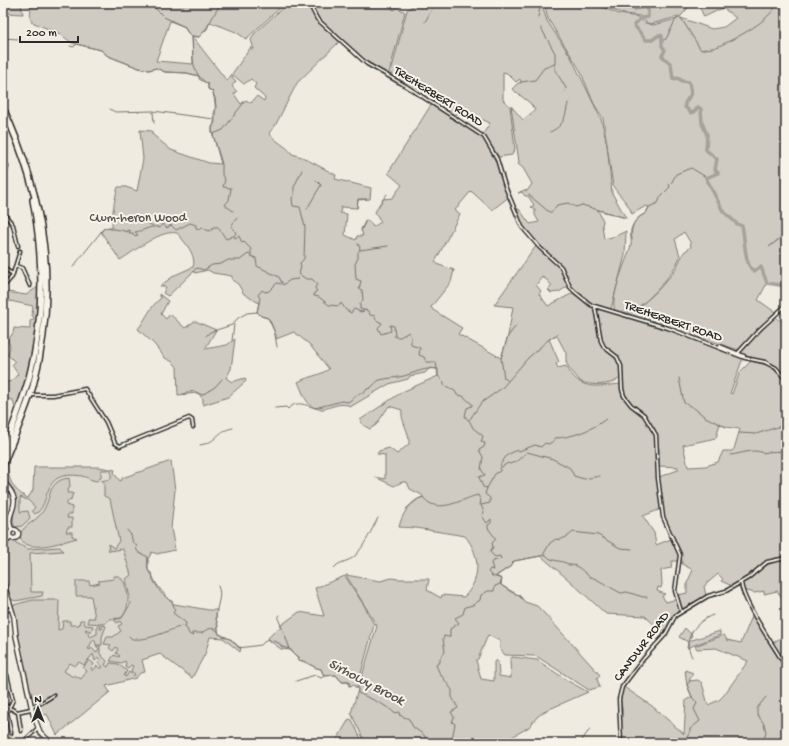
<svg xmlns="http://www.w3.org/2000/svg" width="789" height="746" font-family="'Gochi Hand',sans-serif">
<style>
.built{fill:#dedbd1}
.green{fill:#cfcbc2;stroke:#7d7b76;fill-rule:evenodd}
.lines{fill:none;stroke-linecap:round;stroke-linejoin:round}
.stream{stroke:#74726e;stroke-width:1}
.river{stroke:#a4a29a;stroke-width:3.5}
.street-casing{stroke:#2b2b2b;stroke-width:5}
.secondary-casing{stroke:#2b2b2b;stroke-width:6}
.highway-casing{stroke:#2b2b2b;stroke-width:8}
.street{stroke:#f7f3e8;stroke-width:2}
.secondary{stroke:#f7f3e8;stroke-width:3.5}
.highway{stroke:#f7f3e8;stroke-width:5}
.labels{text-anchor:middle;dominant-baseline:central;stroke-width:4;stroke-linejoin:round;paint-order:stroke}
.street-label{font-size:13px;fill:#2b2b2b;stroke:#f7f3e8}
.park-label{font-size:13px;fill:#545351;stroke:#f7f3e8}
.water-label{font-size:14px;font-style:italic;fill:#555552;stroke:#f7f3e8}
</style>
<rect width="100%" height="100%" fill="#efebe0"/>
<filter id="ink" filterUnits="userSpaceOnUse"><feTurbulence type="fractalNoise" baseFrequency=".025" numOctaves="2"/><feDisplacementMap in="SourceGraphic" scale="8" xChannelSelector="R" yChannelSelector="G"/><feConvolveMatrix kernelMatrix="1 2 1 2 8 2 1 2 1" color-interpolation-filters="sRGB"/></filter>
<g filter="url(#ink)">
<path class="built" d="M34,467H99L115,470L133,577L127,579L131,598L136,678L106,686L110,692L57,735L56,698L53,693L50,694L21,602L10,600L3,573L5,542L15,505L16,496L22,495L28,498L33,490Z"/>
<path class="green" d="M3,3H285L246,39L236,32L210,22L207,29L199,37L192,36L227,81L251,47V49H254L251,40L254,34L288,3H308L315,18L340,41L297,83L275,126L269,133C275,142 286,145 292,154L302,157L336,175L335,179L371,188L370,199L358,200L357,208L341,207L340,213L347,214L345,235L356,240L357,236H363L361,229L366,220L371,223L373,227L381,222L375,212L383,199L392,198L402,185L388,173L431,105L479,134C500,154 496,177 510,196L492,210L471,191L455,210L460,214L435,262L439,265L454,270L451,282L431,307L433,310L462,328L458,334L501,358L508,336L513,307L494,305L536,246L559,266L568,286L559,292L551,293L548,290L552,286L547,280L542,277L536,285L541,291L539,294L548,306L573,293C579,298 588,302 593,308C599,315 596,329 599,338C603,354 618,351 622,376C613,386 593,386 581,382L569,368L566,362V353L557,336L556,335L549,339L559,362L556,364L558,368L566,366C581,392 595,386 621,384C622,406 645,411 653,430C659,443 656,461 657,476C657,487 660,498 661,509L643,516L654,533L656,545L671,539L679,553L680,561H672L671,568L661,570L662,584L661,588L658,587L657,591L665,594L662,596L666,602L677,599L679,611L672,617L664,634L645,616L606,614L571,582L541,556L514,561L511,566L496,576L502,579L501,585L511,592L519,595L525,602L537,606L544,613L600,675L597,679L600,687L589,690L536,656L505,655L500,649V641L488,635L478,659L476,660L481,679L494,681V662L496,660L498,662L499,676L511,678L510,660L512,657L537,660L568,681L588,692L545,711L537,717L529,727L512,737L506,743H369L366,739L364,740L351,713L377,626L346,575L380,581L392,578L398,579H429L427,590L441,598L442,595L464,597C481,580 481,555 465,536L416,528L399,527C402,514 410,501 423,497L422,495L410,489L407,482H402L394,486L375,477L385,479V455L377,454L379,451L389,448L397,454L409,444C410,431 400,421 402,410L389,406L376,425L370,429L363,425L360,420L402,392L438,376V369L430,368L425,373L410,376L408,379L389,384L350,407L348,405C337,403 333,407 323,409C307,410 304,395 298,382C309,376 319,376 329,369L309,344L294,332L276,339V335L268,318L261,316L257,312L259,303L244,294L238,284L232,280V276L213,273L208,270L195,273L194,271L168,296L163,293L166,287L160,286L175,275L193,267C197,255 184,241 177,233C160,229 134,252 120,260L101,232L104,228H112C112,214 114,201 118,187H126L137,191L143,159L140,130L152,131V134L171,150L209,163L221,164L212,131C212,127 214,126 214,122C216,114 216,100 212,91L208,89V84L199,79V76L187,73L165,72L156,68L149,70L139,68L108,56L101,50L72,43L60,34L32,22L30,18L31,6L21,5L23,14L3,13ZM170,21L185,27L187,32L192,36L193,64L156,61ZM233,75L244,84L251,79L256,84L254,88L265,98L264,101L257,96L251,103L246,100L241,104L234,94L237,92L232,86L236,81L232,77Z
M310,3H397L392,9L395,10L396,7L405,12L389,73L387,74C365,62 319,27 310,3Z
M417,3H541L547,21L571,57L601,119L607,144L612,193L626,218L598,210L603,221L602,225L604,239L616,236L626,231L625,255L611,309C591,304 577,298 567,279L568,275C565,273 564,269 560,266C543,250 521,233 517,209H519L530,224L539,222L535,215V210L531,207L534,205L528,196H525L522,192L518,193L524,190L527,191L532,184L523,168L518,164L519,162L511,106L523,120L535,110L530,103L512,89L518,83H521L520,79L516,82L507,73L503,72V100L510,106L515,149L512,155L499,157L483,134L490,123L477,117L475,120L460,109L456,116L391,77V72L407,10Z
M544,3H591L619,14L638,17L645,23L653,25L681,18L712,29L724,27L736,18L723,8L704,17L698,3H786V233L769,247L786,234V286L767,283L758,300L775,312L739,350L627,314L637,309L656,292L674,272L684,252L691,247L690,242L684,232L675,239L680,256C674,274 644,310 624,313C621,313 618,311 615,311C609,297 627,260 631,245C632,239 629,233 632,227C635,220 639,217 646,213L649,207L646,206L632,214C629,203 619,196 613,186L603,118L594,104L580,70L548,19Z
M594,3H692L681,16L651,24L647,23L640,16L624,14Z
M38,287C47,305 23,392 16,413L13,400L3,398V383L12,381L18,374L12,365L15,362L8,355L10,347L8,340L13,333L14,328L30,329V321L34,319L32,315L33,306L10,301L4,305L3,313V296L7,292L26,295Z
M159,294L168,301L161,314L166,319L170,314L185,328L195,321L216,330L205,349L227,345L235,339L231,369L226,378L232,382L245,378L246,381L228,397L203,405V399L198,393L178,395L177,367L173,362L165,358L154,344L138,329C146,319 151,305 161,298Z
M600,309L666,328L743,358L730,393L732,394L740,372L751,361L770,366L786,382V557C765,557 763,567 748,577C743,580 737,583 732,586L721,581L723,579L718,574L704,586L706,596L684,609L681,607L678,595L687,593V583L693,570L682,564L681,552L664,516L659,477L678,470V467L659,466V449L655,429L644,413L634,407L624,393L623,375L621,363L617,356L603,344L596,312ZM720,423L726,427L740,429L734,449L732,451H723L718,462L706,466L688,467L683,445L716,438Z
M775,317L786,324V378C783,374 780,369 776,366C766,359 747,362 741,351Z
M7,461C7,478 13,491 28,498L33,490L34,467H99L115,470L114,473L120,481L122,480V478L171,461L175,490L171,528L175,550L157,554L152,552L148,559V570L152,574L153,580L161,593L174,604L209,610H217L216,618L219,634L232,640L239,647H241L240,652L223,638L210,637L205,654L192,678L160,654L142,660L145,672L140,673L136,678L106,686L110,692L57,735L47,714L36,719L32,707L55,696L53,693L48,698L32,705L20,647L13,605L33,600H59L58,630L62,629L63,621H70V625H79L80,620H84L85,625L93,626L91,632L86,629L85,630L89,633L88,635L90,637L97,634V625H100V629H102V625L106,626L102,637V645H96L95,641L93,640L88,649L90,650L91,647L96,653L99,649L96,646H100V654L107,661L105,665L108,667L110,663L118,664L127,671L124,676L126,677L129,672L134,676L135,674L131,671L133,666L131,665L128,668L125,666L126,663L125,661L121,663L110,661L114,655L119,657L120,656L116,653L118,649L116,647L113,651L109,648L111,645L104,644L107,637H113L121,631L118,626L122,624L120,621L117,623L114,620L122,618L131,603L126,579L131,575L123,549L109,551L108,544L114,548L119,541L110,499L104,496V483L101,481L111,479V470H101V478L96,481C90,480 87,477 82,476C38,469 53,505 35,514L32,511L35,507L28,500L20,497V512L28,511L30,518L22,526L15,527L13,523L15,494C10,482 0,475 7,461ZM93,654L95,661L98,658L101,659L98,663L103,667L101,669L97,666L93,671L91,669L94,664L89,660L83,668L87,671L81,679L74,675L73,677L64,671L70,663L75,666L79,662L84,665Z
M69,478L70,486L67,493H73L71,499L72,500L68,501L66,505L72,507V514H68L67,518H72V527H68L66,532H72V536L77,538C62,542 26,555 20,537C21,527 32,523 38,517C54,502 44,481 69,478Z
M12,541L28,549L60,547L63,551L30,553L31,592H43L42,596L15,601L11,599C4,583 1,564 4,546Z
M786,560V603L777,591L764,594V591L755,593L743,590V582C760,572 764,562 786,560Z
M114,576H119C129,585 132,608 121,618L109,619L105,624L88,623V618H95L91,596H76V581H89L90,585L100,583L98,581L114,579Z
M345,576L365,607L374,625L357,688L353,685L349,686V682H342L336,675L324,676L321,669C313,668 307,661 298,660L299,657L296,656L290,650L281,649L267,639L277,629L281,628L280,626L299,612L324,616L315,588Z
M753,614L786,669V743H622C621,733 621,724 622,715C624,704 616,701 624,687L652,706L684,734L686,700L692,697L687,685L685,670L693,673L689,681L698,680L702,683L708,705L719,700L724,695L748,661L716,648L697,649L695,646L724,635L727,640L741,643Z
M685,628L692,635L689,641L720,631V635L687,648L688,642L679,637Z
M786,634V665L773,643Z
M349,719L352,720L363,743H335Z"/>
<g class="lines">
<path class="stream" d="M150,3L164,17L185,27L187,32L192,36C194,56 189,72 208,84V89L212,91L215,98L216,107L214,114L215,122L212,127V131L222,164V175L225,180L223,187L231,188L229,200L225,205L233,211
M644,7L645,3
M538,17L541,3
M425,22C429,15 431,10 435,3
M541,28L555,53V70L566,88L565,91
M192,36L199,37C210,27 212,14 222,3
M3,38L18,39
M663,40L666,39L676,19L681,18L701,50C706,48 713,49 719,46C736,38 771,21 777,3
M70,46L74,47L76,44L101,50L108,56L139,68L149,70L156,68L165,72L187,73L199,76
M521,82L535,80L544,68L555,64
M110,109L115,112L153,111L214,119
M153,112L154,123
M550,132C565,125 565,117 568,103
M213,134L223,130L245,101
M529,195L549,212H552L557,205L568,203L576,207L582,205L626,218
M378,206L387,194
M357,208L358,199H367
M307,209L321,185L316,180
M108,214C124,220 139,217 153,226
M237,218L231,226L236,233L234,236L235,238L239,236L242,243L244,242L251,249V256L256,258L257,266L279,277L283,285L290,280L298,279L299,274L306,279H312L317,284L315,288L317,291L314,293V296L319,297L329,305L339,306L341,303L346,310L351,313L354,309L361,312L366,310L369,312L370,315L375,316L376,320L382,323L378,328L381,334L391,331L390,325L394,326L395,337H400L409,332L411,337V345L420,348L419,355L424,357L426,362H436L438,376L444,382V385L455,391L457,395L463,396L472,404V406L467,408L465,416L467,419L469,420L473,428L483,436L481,442L485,443L484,447L479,450L483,457L481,469L485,475L479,477L483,487L487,488L485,494L490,498V503L481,505L484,512L482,516L487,523L491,519V523L488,525V528L496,539L492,543L493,547L490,552L495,557L500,556L501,559L493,561L491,563L493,570L490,569L488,572L492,576L502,579L500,584L495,586L494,591H488L481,595L480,600L473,605L465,607L463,614L455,618L459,623L450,629V636L448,637L444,636L443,639L445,652L440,658V662L436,665L439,672L452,690V697L458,708L451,712L454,717L452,722L455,724L452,739L448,743
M361,231L366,220
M632,240C630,226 634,219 646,213L649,207L658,203L661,196L670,187L669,185L672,182L676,174L691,168L706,177
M358,244L360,248L359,251
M360,250L388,246
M358,252V258L355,264L356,279L361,281L359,289L362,290L363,300L360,304V309L364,310
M73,267L104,228L121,230L127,232V230L130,231L129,233H133L134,236L138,235L135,232C144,231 153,224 160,228L162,224L167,228L171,225L176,230L190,223L196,225V228L199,229L201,227L209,231L213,229V227H218L226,239L233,236
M194,270L197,268L204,270L212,265L221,264L228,260H240L248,254L250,255
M299,274L301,267L300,263L304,259L305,227L300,207L293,206L292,198L294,195V187L302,170
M258,313L261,316L268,318C275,329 275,335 277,347
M206,336L210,332L232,325L238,318L247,313L257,312L260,298L258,295L262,290L265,292L269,291L277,283L281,284
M232,341L234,324
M679,378L684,403L694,408L705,417L726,427
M507,380L504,378L501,358L508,336L516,326
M183,394L194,391L202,395L215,387L222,379
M275,408L286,407L288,409C296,400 306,405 315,408L342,401L348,402L360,393H364L367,389C374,388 374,382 380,380C387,378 396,378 404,376C414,373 426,367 437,369
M470,419L481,403L502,388L528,358L548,340L558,334
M739,433L756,434L781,426
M200,445C219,442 215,431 233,428
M731,455C740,454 754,448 763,453C771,451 778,451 786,452
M501,466L500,465L507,455L517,450L519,451L535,445L541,447L545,443L548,444L554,441V438C571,438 592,430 606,419
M487,488L495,474L500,471V468L508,463L510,464L517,461L527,452L553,459L570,468L574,476L584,479L600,476
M406,509L418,499L423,497C437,516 461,499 478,495L481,501L480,505
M127,530L131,535L133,543L137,546C134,552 143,555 147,556C149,562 146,566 149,572L152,574C155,585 163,592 170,601H172L175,610L173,613L186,623L185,627L187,629L189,634L193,636L192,633H202C206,629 212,627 217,630L219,634L232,640L239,648L261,645L267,639L279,643L282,647L290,649L296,656L299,657L298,660C307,661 313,668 321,669L324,676L336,675L342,682H349V686L353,685L358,689V693C367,697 389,706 394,713L400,712L399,715L409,719L413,727L424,735L429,743H432
M543,555L550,543L556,539C561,541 569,536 573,532L598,535L620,548L632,549
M334,568C339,561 349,562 355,556C365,545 371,531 378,518
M496,576L511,566L514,561L546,555C552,563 562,559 569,565C578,564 583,572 590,577C595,577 614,590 621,593L627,592L643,597H647
M500,584C507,590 518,593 523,600
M782,600L786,598
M280,615L278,618L289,646L288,649
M218,629C219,625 216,622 216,617C216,606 223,596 218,586
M129,636L132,639C149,641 166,631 182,626L185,627
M692,657C689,651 687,645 689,639C691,629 703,618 713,615
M296,681L315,675L321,678L324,676
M580,743L590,729
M687,743V737L690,732V729L700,721L694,709L697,703L692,697L687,685L690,681
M763,743L766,732L764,724L757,714V708L766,697"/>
<path class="river" d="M633,3L635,9L644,7L648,9V17L642,18
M640,19L634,25L646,40H652L659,35L662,36V46L665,50L662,56L671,64L673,79L678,78L682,81L689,82L691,94L685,103V107L691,113L694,112L698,107L701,109L702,123L707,135L706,150L717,159L715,170L718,173L706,178L723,211L737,224L742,226C745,237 744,266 754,271L761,267L767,283L786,286"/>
<g class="street-casing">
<path id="street" d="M309,3L317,19L367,64L406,86L484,137L497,159L505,186L522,227L539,247L561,267L570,287L575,292L591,305L668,328L745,358L765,362L776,368L786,380
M3,143V158L7,166L3,180
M3,212L13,225L18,246
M3,265L6,270L13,274
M16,266L22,268L30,286
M3,287L12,277L20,251
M595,307L601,341L604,347L617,357L621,366L622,389L624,396L631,405L644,415L656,435L658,478L663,517L680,555L675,591L681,611
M720,346L744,356
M738,353L759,330L786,305
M31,395H53L85,389L106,422L115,443L120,446L189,418L192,420L193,427
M3,503L5,504
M741,582C742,602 775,647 786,667
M3,613L11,608
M3,641L5,663
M7,675L13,700L7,712L11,733
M3,704L17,712L31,709
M32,706L41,703L54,695
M18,712L21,731
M22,743L38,728
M621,743L619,699L622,687L644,658L665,635L675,616L708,596L726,591L748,578L767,562L786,558"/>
</g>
<g class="secondary-casing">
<path id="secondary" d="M3,482C28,506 2,511 12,530
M3,489L10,490
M9.5 534a4.5 4.5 0 1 1 9 0a4.5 4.5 0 1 1-9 0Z
M3,547L5,542L10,538
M3,581L14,617L16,636L33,714L40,732L51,743"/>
</g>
<g class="highway-casing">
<path id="highway" d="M3,108C45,198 59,289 33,386C25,413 13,439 3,465
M3,453C12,428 22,403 29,378C45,318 44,260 33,200"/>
</g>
<use href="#street" class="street"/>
<use href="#secondary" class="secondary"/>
<use href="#highway" class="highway"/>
</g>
</g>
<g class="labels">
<g class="street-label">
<text transform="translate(438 97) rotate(32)">TREHERBERT ROAD</text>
<text transform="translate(673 322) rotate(19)">TREHERBERT ROAD</text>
<text transform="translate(642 647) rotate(-53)">CANDWR ROAD</text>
</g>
<g class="park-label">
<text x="138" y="218">Cwm-heron Wood</text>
</g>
<g class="water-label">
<text transform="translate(366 683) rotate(28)">Sirhowy Brook</text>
</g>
</g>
<rect width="789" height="746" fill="none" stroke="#f7f3e8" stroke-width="16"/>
<rect x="8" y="8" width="773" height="730" fill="none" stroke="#2b2b2b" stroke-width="1.5" filter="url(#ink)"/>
<g transform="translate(38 708)" stroke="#f7f3e8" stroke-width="3" paint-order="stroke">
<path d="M0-3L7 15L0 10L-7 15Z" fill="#2b2b2b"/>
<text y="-6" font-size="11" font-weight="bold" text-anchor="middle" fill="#2b2b2b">N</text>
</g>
<path d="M20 36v6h58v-6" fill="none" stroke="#2b2b2b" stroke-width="2"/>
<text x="26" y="36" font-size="12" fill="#2b2b2b" stroke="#f7f3e8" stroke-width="3" paint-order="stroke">200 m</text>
</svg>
